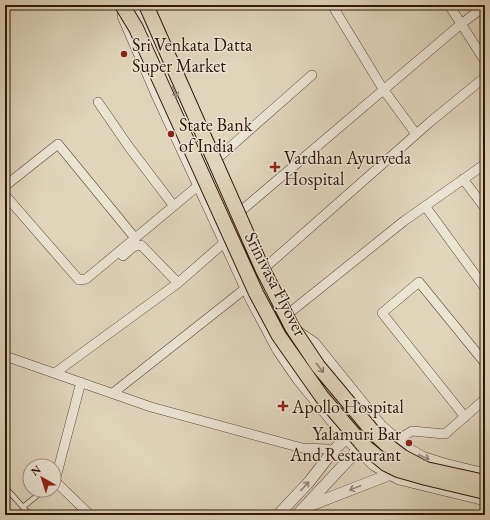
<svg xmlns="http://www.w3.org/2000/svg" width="490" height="520" font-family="'EB Garamond',serif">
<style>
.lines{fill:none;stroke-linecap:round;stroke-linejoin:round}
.service-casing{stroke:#5b4735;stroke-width:6}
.minor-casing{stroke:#5b4735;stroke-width:10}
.tertiary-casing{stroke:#5b4735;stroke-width:12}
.service{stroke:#eae4d3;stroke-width:4.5}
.minor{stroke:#eae4d3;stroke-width:9}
.tertiary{stroke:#eae4d3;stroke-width:11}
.primary-bridge-casing{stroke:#2f1808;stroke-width:16;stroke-linecap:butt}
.primary-bridge{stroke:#dfd5bb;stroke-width:14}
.oneway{stroke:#968878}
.oneway2{stroke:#90806a}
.poi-dot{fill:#8f2418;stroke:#eae4d3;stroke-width:1.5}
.labels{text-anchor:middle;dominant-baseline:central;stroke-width:3;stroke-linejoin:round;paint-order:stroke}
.poi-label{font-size:18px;fill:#2f1808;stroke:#eae4d3;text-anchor:start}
.street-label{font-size:18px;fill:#2f1808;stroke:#eae4d3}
</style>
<rect width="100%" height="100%" fill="#dfd5bb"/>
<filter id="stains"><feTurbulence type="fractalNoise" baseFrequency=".005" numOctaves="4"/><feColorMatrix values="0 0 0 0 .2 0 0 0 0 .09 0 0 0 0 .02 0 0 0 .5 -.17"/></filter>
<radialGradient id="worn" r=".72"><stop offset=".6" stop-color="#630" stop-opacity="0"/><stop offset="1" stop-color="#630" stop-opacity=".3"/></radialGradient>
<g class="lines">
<g class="service-casing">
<path id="service" d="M5,487L30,515
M23,507L44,490"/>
</g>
<g class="minor-casing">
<path id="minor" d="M332,5L383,89L416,134
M449,5L485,61
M98,102L129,147L173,205
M211,164L312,75
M463,179L485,208
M5,186L58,144L135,238
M5,195L79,280L86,279L199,185
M425,206L485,288
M235,216L461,24L485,6
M123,256L133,247L141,245L178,283
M260,272L430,122L485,77
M283,318L404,221L485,164
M5,356L151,407L302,448L327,449L333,451L345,462
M55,373L178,283L225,242
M81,382L55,481L90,515
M113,393L246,288
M465,417L382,313L419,282L485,363
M397,440L412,431L445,434L485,399"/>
</g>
<g class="tertiary-casing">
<path id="tertiary" d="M137,5C179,107 227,208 273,308L280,320L314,343L381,426L404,446L422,457L444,464L485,474
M123,16L158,97L250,297L278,350L298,379L346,438L374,465L399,479L485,500
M306,507L391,474
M278,515L309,482L333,451L370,415
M297,515L378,428"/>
</g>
<use href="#service" class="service"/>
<use href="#minor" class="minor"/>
<use href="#tertiary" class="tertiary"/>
<g class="primary-bridge-casing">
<path id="primary-bridge" d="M122,5L136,28L256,293L279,336L322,397L363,445L386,464L398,470L426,478L485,492
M146,5L262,268L292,327L318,366L374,433L387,445L403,457L426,469L485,482"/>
</g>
<use href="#primary-bridge" class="primary-bridge"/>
</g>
<defs><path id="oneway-shaft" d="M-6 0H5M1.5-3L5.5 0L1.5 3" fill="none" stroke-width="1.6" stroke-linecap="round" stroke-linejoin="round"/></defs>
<g class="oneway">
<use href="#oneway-shaft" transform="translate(175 92) rotate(66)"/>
<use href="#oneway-shaft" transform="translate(424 457) rotate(23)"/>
<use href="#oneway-shaft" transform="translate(305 486) rotate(-47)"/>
<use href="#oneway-shaft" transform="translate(355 488) rotate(159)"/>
</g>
<use class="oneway2" href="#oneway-shaft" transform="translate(320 368) rotate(52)"/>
<g class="poi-dot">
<circle cx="124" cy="54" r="4"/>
<circle cx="171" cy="134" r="4"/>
<path d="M273 161h4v4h4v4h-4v4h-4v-4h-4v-4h4z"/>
<path d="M281 400h4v4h4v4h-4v4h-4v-4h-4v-4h4z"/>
<circle cx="409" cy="443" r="4"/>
</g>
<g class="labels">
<g class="poi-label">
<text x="132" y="44">Sri Venkata Datta<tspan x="132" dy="21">Super Market</tspan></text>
<text x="179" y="124">State Bank<tspan x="179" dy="21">of India</tspan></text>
<text x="284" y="157">Vardhan Ayurveda<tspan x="284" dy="21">Hospital</tspan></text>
<text x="292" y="406">Apollo Hospital</text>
<text x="401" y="433" text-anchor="end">Yalamuri Bar<tspan x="401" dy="21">And Restaurant</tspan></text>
</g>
<g class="street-label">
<text transform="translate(276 284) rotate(63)">Srinivasa Flyover</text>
</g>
</g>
<rect width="490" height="520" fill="none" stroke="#dfd5bb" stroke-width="20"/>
<rect x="6" y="6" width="478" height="508" fill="none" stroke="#2f1808" stroke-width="2"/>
<rect x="10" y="10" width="470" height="500" fill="none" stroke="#2f1808"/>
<g transform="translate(42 478) rotate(321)"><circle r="19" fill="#eae4d3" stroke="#9f9282"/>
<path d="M0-3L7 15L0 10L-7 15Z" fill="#8f2418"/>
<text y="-6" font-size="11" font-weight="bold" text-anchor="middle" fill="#2f1808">N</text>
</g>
<rect width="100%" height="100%" filter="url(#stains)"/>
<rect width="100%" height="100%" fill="url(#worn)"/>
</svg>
